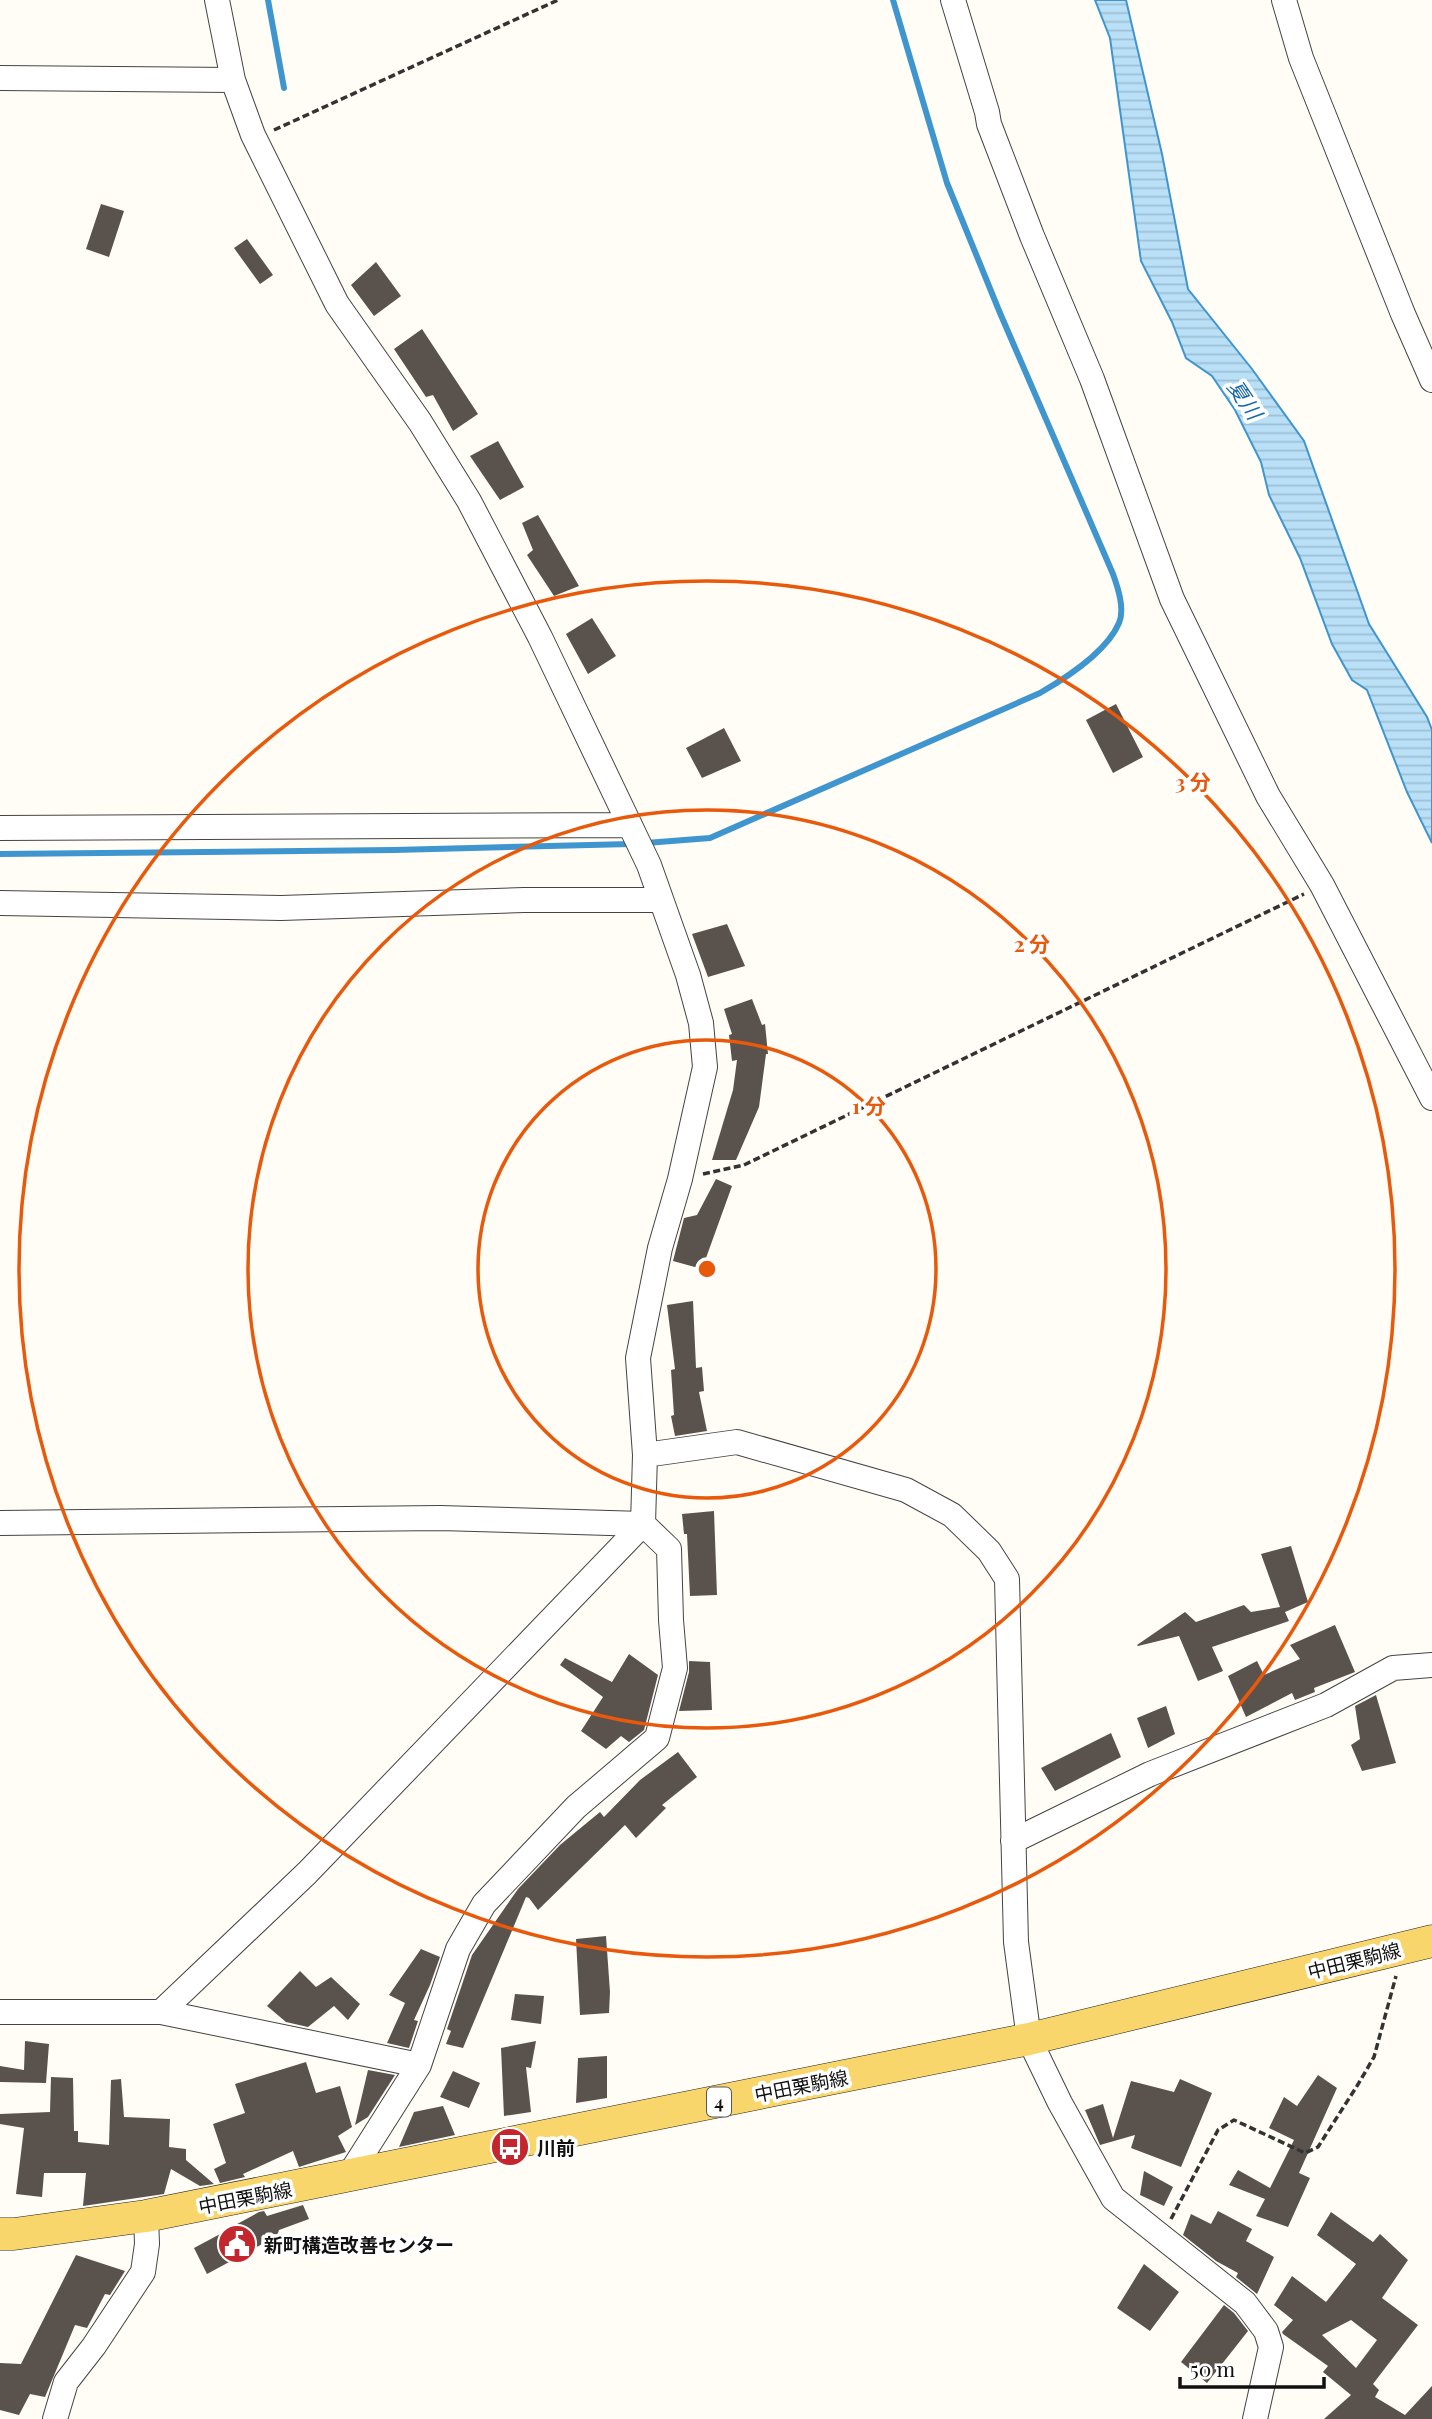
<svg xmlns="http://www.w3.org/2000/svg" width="1432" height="2419" font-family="'Playfair Display','Noto Sans JP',serif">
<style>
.water{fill:url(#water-rules);stroke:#3f96cf;stroke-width:2}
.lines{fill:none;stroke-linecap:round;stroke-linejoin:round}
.stream{stroke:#3f96cf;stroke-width:6}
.building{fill:#5a524d;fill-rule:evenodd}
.minor-casing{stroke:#444;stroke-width:26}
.major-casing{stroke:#222;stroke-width:33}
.path{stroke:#333;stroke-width:3.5;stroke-dasharray:7 3.5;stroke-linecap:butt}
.minor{stroke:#fff;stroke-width:24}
.major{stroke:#f9d66b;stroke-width:32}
.ring{fill:none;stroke:#e8590c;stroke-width:3.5}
.labels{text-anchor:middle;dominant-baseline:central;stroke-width:7;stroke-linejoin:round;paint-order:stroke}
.shield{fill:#fff;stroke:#585858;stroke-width:2}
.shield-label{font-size:18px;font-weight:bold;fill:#111}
.street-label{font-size:19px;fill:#111;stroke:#fff}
.poi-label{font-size:19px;font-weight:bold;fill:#111;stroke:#fff;text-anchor:start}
.water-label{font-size:21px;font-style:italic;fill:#1768a6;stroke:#fff}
.centre{fill:#e8590c;stroke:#fff;stroke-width:3.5}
.ring-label{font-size:21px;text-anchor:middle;font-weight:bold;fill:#e8590c;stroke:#fff;stroke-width:7;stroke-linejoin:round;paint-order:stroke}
</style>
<defs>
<pattern id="water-rules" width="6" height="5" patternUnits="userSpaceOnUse" patternTransform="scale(1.75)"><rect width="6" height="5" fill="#b9e0f7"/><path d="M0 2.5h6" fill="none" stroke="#9ebfd3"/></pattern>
</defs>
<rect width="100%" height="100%" fill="#fffdf5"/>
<path class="water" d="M1095,0H1126L1162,154L1188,289L1252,369L1304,441L1369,624L1427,717L1432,730V843L1407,792L1367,690L1352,680L1332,644L1300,558L1269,495L1261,462L1235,410L1212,376L1186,358L1172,322L1141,261L1110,38Z"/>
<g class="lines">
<path class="stream" d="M268,0L284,88
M646,843L710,838L1040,693C1066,678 1107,651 1119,623C1125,609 1118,588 1113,574L1000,313L947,183L893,0
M0,854L394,850L631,844"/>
</g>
<path class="building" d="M101,204L124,211L109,257L86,249Z
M247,239L273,275L260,284L234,248Z
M376,262L401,296L374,316L351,285Z
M422,329L478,414L453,431L433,395L426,397L394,349Z
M498,441L524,487L500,500L470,456Z
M538,515L579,586L554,596L527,555L533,550L522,523Z
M592,618L616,656L588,674L566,634Z
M1116,704L1143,757L1113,773L1086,720Z
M724,728L741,761L702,778L686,748Z
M727,924L745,966L708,977L692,934Z
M752,999L762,1025L765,1024L768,1054H766L759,1107L736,1160H712L733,1090L737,1060L732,1061L729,1035L732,1034L724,1009Z
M716,1179L732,1186L702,1269L673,1261L684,1218L697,1215Z
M693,1301L696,1368L702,1367L704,1391L699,1392L707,1431L675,1436L671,1416L674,1415L671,1370L675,1369L667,1305Z
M714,1511L717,1595L690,1596L687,1534H684L682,1514Z
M1291,1546L1308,1602L1285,1612L1289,1621L1212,1647L1223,1671L1198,1681L1179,1636L1138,1646L1137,1645L1185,1612L1196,1622L1244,1605L1251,1612L1280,1607L1261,1554Z
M1335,1625L1355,1672L1314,1688L1315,1692L1295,1700L1292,1693L1246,1717L1228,1676L1257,1661L1264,1675L1300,1659L1290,1645Z
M629,1654L658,1675L644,1730L629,1742L621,1736L606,1749L581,1731L603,1697L560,1665L565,1658L612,1682Z
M689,1661L710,1662L712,1710L679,1711L689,1672Z
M1376,1695L1396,1763L1362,1771L1351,1745L1360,1739L1355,1706Z
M1166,1706L1175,1734L1148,1748L1137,1718Z
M1111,1733L1121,1757L1055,1791L1041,1768Z
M678,1752L697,1777L662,1805L666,1808L636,1838L625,1825L538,1910L529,1898L526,1897L463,2048L446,2044L451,2031L447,2029L472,1955L518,1889L560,1845L600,1812L604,1817L640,1780Z
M606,1936L610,1992L609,2013L580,2015L576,1939Z
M421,1949L440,1957L430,1985L414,2020L418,2021L409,2048L387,2043L405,2003L389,1995Z
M300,1971L316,1987L331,1977L360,2004L348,2020L334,2006L308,2027L286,2022L267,2006Z
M515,1994L544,1996L541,2024L511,2020Z
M25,2041L49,2044L46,2083L0,2082V2066L24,2070Z
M536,2041L531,2068L526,2067L531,2112L504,2116L501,2048Z
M607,2056V2098L576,2103L578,2058Z
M306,2062L316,2093L340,2086L352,2127L338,2136L346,2152L299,2167L293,2151L243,2174L245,2177L220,2183L214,2169L226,2163L213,2124L245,2113L235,2084Z
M368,2070L395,2075L368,2117L355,2125Z
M453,2071L480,2083L469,2108L440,2097Z
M1318,2075L1337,2088L1299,2173L1310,2178L1288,2227L1256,2216L1265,2199L1229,2185L1238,2170L1270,2188L1294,2140L1269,2128L1284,2097L1297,2106Z
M51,2077L73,2078L74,2131H78V2142L109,2145L111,2080L121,2079L124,2117L170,2119L169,2147L186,2149V2160L214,2184L200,2186L171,2169L164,2194L83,2206L86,2173H44L42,2197L16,2194L24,2128L0,2124V2114L50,2112Z
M1180,2079L1212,2093L1181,2167L1131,2148L1135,2135L1100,2145L1085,2110L1103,2104L1113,2138L1131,2081L1174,2092Z
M443,2106L455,2135L399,2147L414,2112Z
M1144,2171L1173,2187L1164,2206L1140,2195Z
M303,2205L309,2219L279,2230L277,2236L207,2274L194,2248L222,2233L229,2232L228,2229L259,2212L264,2211L267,2216Z
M1218,2211L1252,2229L1246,2241L1274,2257L1257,2294L1236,2277L1238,2273L1216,2261L1183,2235L1191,2214L1211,2224Z
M1331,2212L1373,2242L1380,2234L1408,2260L1382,2298L1418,2325L1373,2384L1379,2390L1375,2397L1405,2415L1432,2386V2419H1324L1351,2395L1323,2372L1328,2366L1283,2334L1282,2332L1293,2320L1274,2305L1292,2276L1326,2302L1356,2264L1317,2235ZM1351,2320L1377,2340L1356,2368L1322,2335Z
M76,2255L125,2271L110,2295L105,2294L87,2328L75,2325L45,2397L30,2394L19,2415L0,2410V2363L21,2364Z
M1144,2264L1179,2292L1150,2331L1117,2308Z
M1224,2305L1234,2313L1248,2331L1207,2383L1181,2362Z"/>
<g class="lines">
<g class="minor-casing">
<path id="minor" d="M953,0L987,112L989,124L1032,236L1092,379L1172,599L1268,796L1322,885L1432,1098
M1284,0L1301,58L1403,314L1432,380
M0,78L233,80
M0,828L630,825
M0,903L281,908L524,900H660
M645,1455L737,1442L906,1490L952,1515L989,1551L1007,1579L1016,1942L1029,2039L1060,2103L1113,2198L1245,2303L1266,2331L1271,2347L1255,2419
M0,1523L440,1518L643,1524L669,1549L671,1620L675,1668L657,1738L576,1807L484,1904L458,1949L419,2065L348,2177
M1013,1841L1150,1774L1326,1705L1393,1668L1432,1665
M0,2012H161L419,2065
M161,2012L307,1873L643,1524L645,1455L638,1358L660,1248L680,1179L705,1067L701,1023L688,975L649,865L540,637L469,501L420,422L337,304L253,135L233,80L217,0
M55,2419L66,2382L94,2346L143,2272L147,2244L146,2216"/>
</g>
<g class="major-casing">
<path id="major" d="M0,2234H14L146,2216L1029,2039L1432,1941"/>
</g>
<path class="path" d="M274,130L558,0
M703,1174L744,1165L1304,894
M1171,2219L1218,2130L1234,2120L1305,2153L1318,2147L1357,2086L1374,2057L1396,1976"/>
<use href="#minor" class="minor"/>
<use href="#major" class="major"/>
</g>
<g class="ring">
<circle cx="707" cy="1269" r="229"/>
<circle cx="707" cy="1269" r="459"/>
<circle cx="707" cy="1269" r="688"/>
</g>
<defs>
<g id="bus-disc" transform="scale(2.0125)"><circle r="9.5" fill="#c4262e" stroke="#fff"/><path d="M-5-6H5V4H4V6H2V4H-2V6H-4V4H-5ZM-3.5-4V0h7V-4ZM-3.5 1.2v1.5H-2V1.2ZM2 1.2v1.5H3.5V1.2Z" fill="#fff"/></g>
<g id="civic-disc" transform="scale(2.0125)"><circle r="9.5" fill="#c4262e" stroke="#fff"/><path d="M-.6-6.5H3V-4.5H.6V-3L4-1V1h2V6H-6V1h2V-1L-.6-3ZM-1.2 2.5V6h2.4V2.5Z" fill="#fff"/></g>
</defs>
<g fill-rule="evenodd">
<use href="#bus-disc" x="510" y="2147"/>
<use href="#civic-disc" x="237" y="2244"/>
</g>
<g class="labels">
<rect class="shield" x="707" y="2087.5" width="24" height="29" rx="5"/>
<g class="shield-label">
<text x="719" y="2102">4</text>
</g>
<g class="street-label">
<text transform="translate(1354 1960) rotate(-14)">中田栗駒線</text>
<text transform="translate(801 2085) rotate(-11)">中田栗駒線</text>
<text transform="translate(245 2197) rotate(-11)">中田栗駒線</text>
</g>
<g class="poi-label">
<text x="537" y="2147">川前</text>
<text x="264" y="2244">新町構造改善センター</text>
</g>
<g class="water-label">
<text transform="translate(1246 399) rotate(56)">夏川</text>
</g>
</g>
<circle cx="707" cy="1269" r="10" class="centre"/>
<g class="ring-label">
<text x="1193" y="790">3 分</text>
<text x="1032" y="952">2 分</text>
<text x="869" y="1114">1 分</text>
</g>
<path d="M1180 2377v10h144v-10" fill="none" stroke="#111111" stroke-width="3.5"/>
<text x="1190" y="2377" font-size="21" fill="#111111" stroke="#ffffff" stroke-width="5" paint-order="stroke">50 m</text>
</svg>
